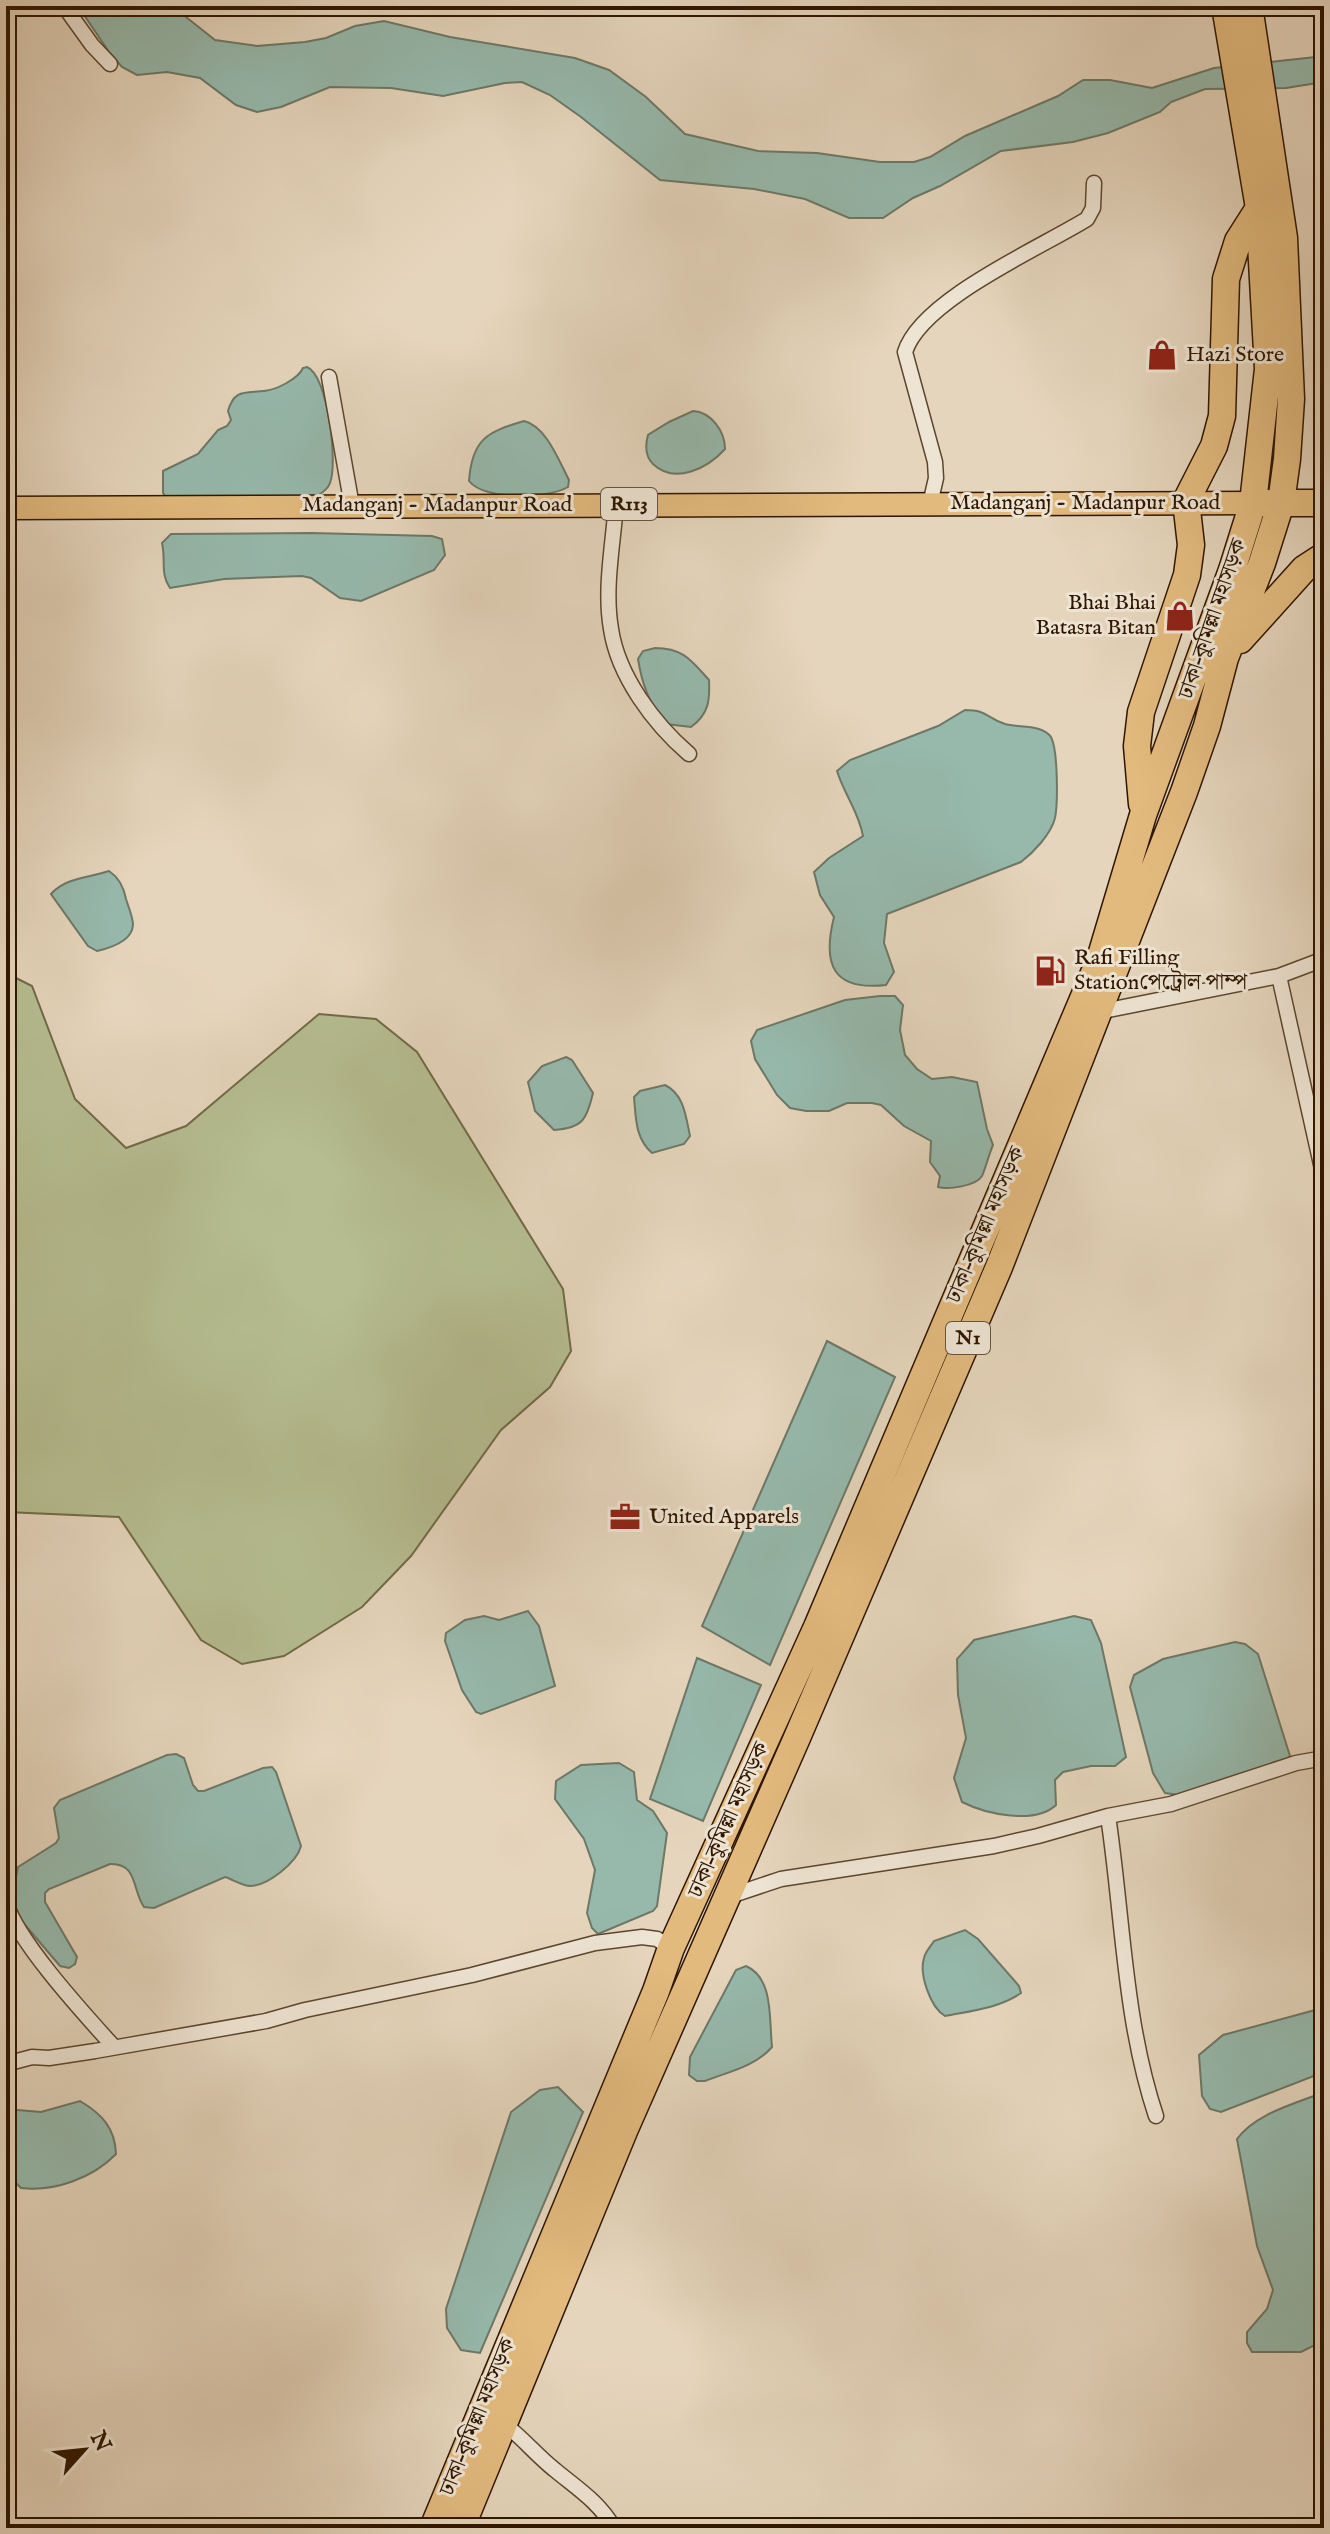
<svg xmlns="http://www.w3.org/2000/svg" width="1330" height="2534" font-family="'IM FELL English','Noto Serif Bengali',serif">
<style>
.green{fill:#b5bd91;stroke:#726a48;stroke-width:2}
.water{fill:#96b9ac;stroke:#6d7867;stroke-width:2}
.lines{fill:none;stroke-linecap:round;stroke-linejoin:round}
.street-casing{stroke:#5c462f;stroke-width:17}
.primary-casing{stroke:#2f1600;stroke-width:25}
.highway-casing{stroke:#2f1600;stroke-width:29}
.street{stroke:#eee4d3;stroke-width:14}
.primary{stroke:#e2ba7e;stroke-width:22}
.highway{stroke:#e2ba7e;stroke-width:26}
.labels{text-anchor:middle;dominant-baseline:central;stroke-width:6;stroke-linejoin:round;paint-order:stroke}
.shield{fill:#eee4d3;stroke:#68543f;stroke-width:2}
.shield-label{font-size:20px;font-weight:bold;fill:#2f1600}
.poi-label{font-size:22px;fill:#2f1600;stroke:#eee4d3;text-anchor:start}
.street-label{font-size:22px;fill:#2f1600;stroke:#eee4d3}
</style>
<rect width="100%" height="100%" fill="#e5d5bc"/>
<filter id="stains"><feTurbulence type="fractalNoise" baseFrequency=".0025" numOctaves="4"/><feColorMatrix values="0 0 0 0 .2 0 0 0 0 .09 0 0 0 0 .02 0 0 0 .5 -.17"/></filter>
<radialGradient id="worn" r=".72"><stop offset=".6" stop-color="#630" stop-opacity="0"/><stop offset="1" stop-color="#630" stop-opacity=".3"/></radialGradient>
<path class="green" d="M6,973L32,986L75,1099L126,1148L186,1126L319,1014L376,1019L417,1052L563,1289L571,1351L550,1387L501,1430L411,1556L362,1607L284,1656L242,1664L201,1640L119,1517L6,1512Z"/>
<path class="water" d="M78,6H165L181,13L215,40L257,46L305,42L326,38L355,26L384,21L450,37L575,58L609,70L646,97L685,134L758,151L817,153L880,162H914L930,157L965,136L1058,96L1083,80H1110L1152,88L1214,68L1324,56V82L1286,88L1205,89L1171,102L1160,112L1108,133L1073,142L1001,151L940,186L913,198L883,218H849L805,199L754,189L660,180L581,117L550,95L522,82L505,83L443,96L391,88L330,87L281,107L257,112L236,105L200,78L167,72L137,75L122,67L109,52Z
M307,367C328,375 338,463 330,483C328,489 322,493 317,496L167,498L163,493V471L198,454L218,430L227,426L231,420L228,411C234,389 245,393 264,391C276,390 298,379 303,368Z
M693,411C711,412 725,431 725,449C708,468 675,485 653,464C645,456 645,446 648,435L669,422Z
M524,421C546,426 559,461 569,480L568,487C547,499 485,501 469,481C472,439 487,432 524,421Z
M311,533L432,536L442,539L445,555L434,570L361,601L340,598L311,578L302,576L224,579L170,588C160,574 166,560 162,543L171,534Z
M655,648C683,648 691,660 709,680C710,700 709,714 691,727L666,724C649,704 642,684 638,659L643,651Z
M965,710C988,710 986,718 1005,724C1019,728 1042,724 1051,737C1058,750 1058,803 1055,818C1051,834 1034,852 1021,862L887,914L884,943L894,972L886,985C833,991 822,965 834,917L820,895L814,872L829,858L863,836C859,812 844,794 837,771L850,760L938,726Z
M109,871C118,877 124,888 126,899C128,906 133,917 133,925C132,941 110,948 97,951L88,946L51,894C66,877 89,878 109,871Z
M880,996H895L903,1005L900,1030L905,1055L917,1069L932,1079L952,1077L977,1082L987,1129L993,1145C989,1154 986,1167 982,1176C976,1186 948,1190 938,1187L940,1176L930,1162L931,1141L904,1126L881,1105L872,1103H847L829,1111H806L790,1108L777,1095L755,1059L751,1041L757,1030L845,1000Z
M566,1057L572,1060L593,1093C587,1119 583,1128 554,1130L535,1111L528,1082L542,1066Z
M665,1085C684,1094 686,1117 690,1136L684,1144L652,1153C635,1138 636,1118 634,1097L640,1091Z
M827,1341L895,1377L770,1665L702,1626Z
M528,1611L539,1626L555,1686L481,1714L476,1712L462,1690L445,1641L446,1633L465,1620L484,1616L499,1620Z
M1074,1616L1091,1620L1101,1643L1126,1757L1115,1766H1091L1063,1772L1055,1780L1056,1805C1035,1825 986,1814 962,1802L954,1778L966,1738L958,1695L957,1659L974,1640Z
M1235,1642L1245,1644L1258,1654L1290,1756L1286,1761L1179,1795L1165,1793L1153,1773L1130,1687L1134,1675L1163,1659Z
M697,1658L761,1685L703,1821L650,1799Z
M176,1754L184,1758L193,1785L198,1791H204L263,1768L272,1767L276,1772L301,1846C297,1862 268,1886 250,1886C243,1886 232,1879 225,1877L154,1908L144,1907C132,1890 138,1863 110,1864L49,1889L45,1893V1902L77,1957L75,1964L69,1968L60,1966L14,1912L12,1896L18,1867L56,1843L59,1838L54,1808L60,1800L167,1755Z
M619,1763L634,1772L637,1800L653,1811L667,1833L657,1906L653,1911L598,1934L592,1928L587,1913L595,1870L584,1839L555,1799L556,1781L581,1765Z
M965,1930L978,1939L1019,1986L1021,1993C1000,2008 970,2011 945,2016C930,2007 919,1974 924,1958C925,1952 931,1946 934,1941Z
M746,1966C774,1978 769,2020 772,2047C756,2066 728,2072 705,2081H697L689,2075L690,2057L736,1970Z
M1319,2009L1324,2016V2072L1221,2112L1210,2109L1202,2096L1199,2055L1223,2035Z
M558,2087L583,2112L480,2353L461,2350L447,2328L446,2309L511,2112L540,2090Z
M1324,2092V2302L1318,2303L1315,2310L1319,2343L1301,2352H1252L1247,2343V2332L1267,2309L1273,2290L1257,2246L1237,2139C1256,2113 1295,2104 1324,2092Z
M80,2101C102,2114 115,2128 116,2154C93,2178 54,2192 21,2188L13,2180H6V2109L41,2112Z"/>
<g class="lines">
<g class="street-casing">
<path id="street" d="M64,6L92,45L110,64
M329,377L352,506
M616,504C613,545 604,589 611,629C618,676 654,724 689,754
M930,504L936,478L935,462L905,352C921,300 1040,248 1087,219L1093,208L1094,183
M1279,976L1324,959
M1098,1012L1279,976L1324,1178
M1108,1816C1123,1916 1124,2020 1156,2116
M730,1896L781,1879L994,1846L1038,1836L1108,1816L1171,1804L1296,1763L1324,1758
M6,1902C16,1940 86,2016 114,2047
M6,2064L32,2057L49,2058L95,2051L266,2021L305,2010L472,1975L595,1943L642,1937L657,1939L671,1948
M503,2423C522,2437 536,2455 555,2470C578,2489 599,2502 614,2528"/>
</g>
<g class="primary-casing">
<path id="primary" d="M6,508L1253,503"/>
</g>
<g class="highway-casing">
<path id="highway" d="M1264,503H1324
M1240,640L1304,569L1324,556
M1142,804L1137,746L1141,712L1187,575L1191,545L1186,501L1214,446L1222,416L1226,279L1238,241L1259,208
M433,2528L656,1991L671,1948L817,1627L1100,959L1143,815L1232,570L1253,503L1268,369L1259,208L1225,6
M461,2528L624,2131L796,1740L999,1267L1184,792L1207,726L1225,658L1262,563L1281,503L1287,459L1291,399L1284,238L1249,6"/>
</g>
<use href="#street" class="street"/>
<use href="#primary" class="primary"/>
<use href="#highway" class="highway"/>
</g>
<defs>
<g id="shop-bare" transform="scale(2.4)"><path d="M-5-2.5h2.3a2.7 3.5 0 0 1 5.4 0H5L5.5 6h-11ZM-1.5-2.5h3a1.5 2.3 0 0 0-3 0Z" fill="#8f2418" stroke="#eee4d3" stroke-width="2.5" paint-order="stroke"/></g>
<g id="fuel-bare" transform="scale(2.4)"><path d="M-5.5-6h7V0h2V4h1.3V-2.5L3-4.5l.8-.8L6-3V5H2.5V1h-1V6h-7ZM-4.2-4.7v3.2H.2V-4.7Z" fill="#8f2418" stroke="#eee4d3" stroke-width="2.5" paint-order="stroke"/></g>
<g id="office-bare" transform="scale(2.4)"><path d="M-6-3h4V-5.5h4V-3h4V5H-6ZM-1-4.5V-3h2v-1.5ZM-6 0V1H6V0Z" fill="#8f2418" stroke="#eee4d3" stroke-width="2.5" paint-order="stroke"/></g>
</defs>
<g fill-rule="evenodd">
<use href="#shop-bare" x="1162" y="355"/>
<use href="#shop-bare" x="1180" y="616"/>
<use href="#fuel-bare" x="1050" y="971"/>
<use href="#office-bare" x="625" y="1517"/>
</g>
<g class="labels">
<g class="shield">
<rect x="601" y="488" width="56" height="32" rx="6"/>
<rect x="946" y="1322" width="44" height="32" rx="6"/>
</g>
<g class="shield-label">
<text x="629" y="504">R113</text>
<text x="968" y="1338">N1</text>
</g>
<g class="poi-label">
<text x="1186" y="355">Hazi Store</text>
<text x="1156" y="603" text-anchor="end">Bhai Bhai<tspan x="1156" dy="25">Batasra Bitan</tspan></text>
<text x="1074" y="958">Rafi Filling<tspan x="1074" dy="25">Stationপেট্রোল পাম্প</tspan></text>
<text x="649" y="1517">United Apparels</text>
</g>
<g class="street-label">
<text x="1085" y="503">Madanganj - Madanpur Road</text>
<text x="437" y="505">Madanganj - Madanpur Road</text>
<text transform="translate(1213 619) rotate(-71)">ঢাকা–কুমিল্লা মহাসড়ক</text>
<text transform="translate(986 1225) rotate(-67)">ঢাকা–কুমিল্লা মহাসড়ক</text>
<text transform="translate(729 1820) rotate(-66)">ঢাকা–কুমিল্লা মহাসড়ক</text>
<text transform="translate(478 2417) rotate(-68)">ঢাকা–কুমিল্লা মহাসড়ক</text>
</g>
</g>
<rect width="1330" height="2534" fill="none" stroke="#e5d5bc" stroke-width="32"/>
<rect x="8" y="8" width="1314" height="2518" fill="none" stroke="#2f1600" stroke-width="4"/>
<rect x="16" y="16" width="1298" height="2502" fill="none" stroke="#2f1600" stroke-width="2"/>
<g transform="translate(84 2450) rotate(63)" stroke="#eee4d3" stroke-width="6" paint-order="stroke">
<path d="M0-6L14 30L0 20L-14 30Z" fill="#2f1600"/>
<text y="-12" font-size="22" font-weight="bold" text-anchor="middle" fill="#2f1600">N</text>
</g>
<rect width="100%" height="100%" filter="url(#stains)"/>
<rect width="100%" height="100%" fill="url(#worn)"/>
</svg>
